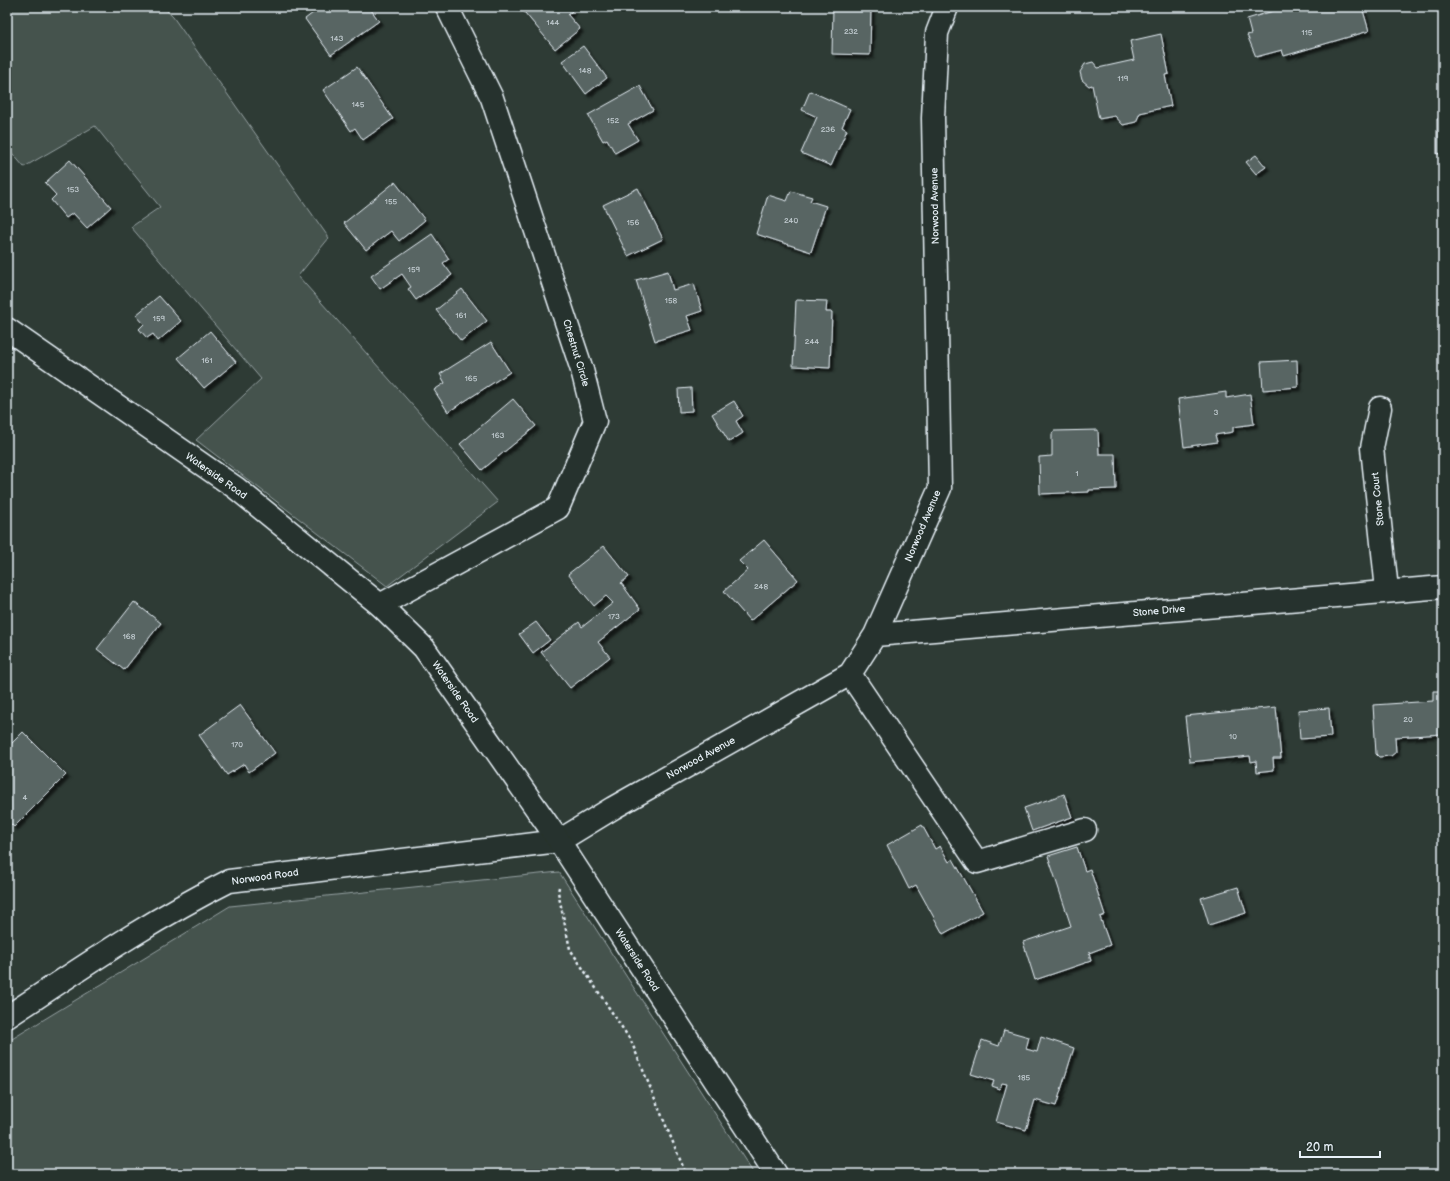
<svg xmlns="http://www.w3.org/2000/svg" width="1450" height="1181" font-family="'Balsamiq Sans',sans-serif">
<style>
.green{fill:#45524e;stroke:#96a2a3}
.building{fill:#596563;stroke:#e8f1f8;filter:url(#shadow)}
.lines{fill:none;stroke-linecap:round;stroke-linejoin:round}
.minor-casing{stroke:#e8f1f8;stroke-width:25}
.major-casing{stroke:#e8f1f8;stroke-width:25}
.path{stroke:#e8f1f8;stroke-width:2.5;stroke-dasharray:3 3;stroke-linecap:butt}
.minor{stroke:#26332d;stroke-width:22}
.major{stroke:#26332d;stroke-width:22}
.labels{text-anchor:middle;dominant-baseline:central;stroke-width:3;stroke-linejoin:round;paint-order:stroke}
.number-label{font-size:8px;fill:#c4ced3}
.street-label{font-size:10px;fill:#e8f1f8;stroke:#26332d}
</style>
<defs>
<filter id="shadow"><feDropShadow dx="3.5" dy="3.5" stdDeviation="1" flood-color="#0009"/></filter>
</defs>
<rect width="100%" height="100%" fill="#2e3b35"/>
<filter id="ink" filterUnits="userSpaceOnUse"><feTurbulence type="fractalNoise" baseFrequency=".025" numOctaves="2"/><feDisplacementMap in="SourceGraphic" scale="8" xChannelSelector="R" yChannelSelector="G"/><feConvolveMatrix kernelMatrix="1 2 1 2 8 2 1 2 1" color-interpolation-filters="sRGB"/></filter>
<g filter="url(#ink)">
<path class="green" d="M7,7H163L173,17L329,238L298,276L498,502L387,586L196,440L261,379L131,227L160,207L95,126L24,167L7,147Z
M559,872L754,1174H247L243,1170L238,1174H7V1042L230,906Z"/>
<path class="building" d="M321,7H369L379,21L331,55L305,19Z
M520,7H569L572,11L568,15L580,29L555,49Z
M833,7H871L870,55L832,54Z
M1286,7H1362L1369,31L1284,56L1282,50L1256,57L1247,35L1251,34L1247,19Z
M1161,34L1169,74L1165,75L1171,106L1140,113L1136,122L1123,125L1115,116L1099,119L1092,85L1089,86L1082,80L1080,72L1085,64L1093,62L1098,68L1134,60L1130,41Z
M583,46L607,78L586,94L562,61Z
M357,67L393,119L363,140L355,128L351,131L323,90Z
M640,86L653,110L628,124L638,140L615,153L607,139L603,141L588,115Z
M810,91L850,109L842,127L847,130L831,166L801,153L817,117L802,110Z
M1437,119H1443V153L1437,154Z
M1256,155L1266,167L1256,174L1246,162Z
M70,160L111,207L87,228L73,213L66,218L51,200L56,195L45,183Z
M395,182L425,220L399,241L391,231L366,250L344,223Z
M638,188L663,239L628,256L603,205Z
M791,191L812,197L810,201L826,206L811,252L756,234L768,195L787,201Z
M432,234L449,259L443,263L452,275L416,300L408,289L411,287L402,274L380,289L371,276Z
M668,271L673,290L694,284L702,311L687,316L692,330L655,341L636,280Z
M462,289L487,321L461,341L436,310Z
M159,296L181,321L158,341L153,334L147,338L139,329L144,324L136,315Z
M796,300L827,301L826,312H832L830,368L793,366Z
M210,331L236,362L204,388L178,358Z
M491,342L510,372L448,412L434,390L445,383L440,374Z
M1297,360L1298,387L1263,390L1261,362Z
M691,388L692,411L679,412L678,389Z
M1226,392V398L1250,394L1254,424L1233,427V432L1215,435L1217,442L1184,447L1178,399Z
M513,399L536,426L482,470L460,444Z
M734,401L743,416L736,421L743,433L729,442L712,414Z
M1098,430L1099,454H1115L1116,489L1089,490V492L1040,494L1039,457L1052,456V434L1054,431Z
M764,540L798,580L750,621L724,591L748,570L739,561Z
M604,546L629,577L621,583L640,609L598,642L610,657L570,688L541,652L579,622L582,627L613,603L606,596L594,606L568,574Z
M134,602L161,623L124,670L97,649Z
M536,622L550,640L533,653L519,634Z
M1433,691H1443V734L1395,737L1396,752L1391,756L1379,757L1376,754L1373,705L1433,701Z
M240,705L275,753L249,772L244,764L227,775L199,735Z
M1276,707L1281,758H1273L1274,770L1257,772L1256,761L1251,762L1250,756L1190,762L1185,716Z
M1329,708L1331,737L1300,739L1298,710Z
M23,732L66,775L14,827L7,820V743L10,745Z
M1064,794L1072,817L1032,831L1024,808Z
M922,825L935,849L940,846L949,862L953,859L983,912L943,934L916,885L909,889L887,845Z
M1077,847L1085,871L1090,869L1105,915L1100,917L1110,945L1089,953L1091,961L1035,980L1023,942L1071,926L1048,856Z
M1238,887L1246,913L1209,925L1201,898Z
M1004,1030L1029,1037L1026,1049L1037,1052L1041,1037L1074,1048L1056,1106L1035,1100L1026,1130L996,1122L1007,1084L1002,1083L1000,1089L992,1086L994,1081L971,1074L982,1040L999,1046Z"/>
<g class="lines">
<g class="minor-casing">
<path id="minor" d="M1380,408L1372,448L1387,590
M380,605L558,508L595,421L582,370L492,98L447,7
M875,635L1443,587
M850,674L977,862L1085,830
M7,1017C80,969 151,920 229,881L559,841L613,808L850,674L875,635L940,488L933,118L937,33L947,7"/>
</g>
<g class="major-casing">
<path id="major" d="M7,329L236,488L380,605L424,648L559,841L776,1174"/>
</g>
<path class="path" d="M559,887L558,892L570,949L631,1041L686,1174"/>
<use href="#minor" class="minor"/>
<use href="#major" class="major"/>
</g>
</g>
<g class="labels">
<g class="number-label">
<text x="553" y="22">144</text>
<text x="851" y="31">232</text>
<text x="1307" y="32">115</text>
<text x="337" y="38">143</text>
<text x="585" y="70">148</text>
<text x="1123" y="78">119</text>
<text x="358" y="104">145</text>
<text x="613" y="120">152</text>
<text x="828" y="129">236</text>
<text x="73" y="189">153</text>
<text x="391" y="201">155</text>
<text x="791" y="220">240</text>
<text x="633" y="222">156</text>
<text x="414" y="269">159</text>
<text x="671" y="300">158</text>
<text x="461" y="315">161</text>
<text x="159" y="318">159</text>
<text x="812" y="341">244</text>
<text x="207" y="360">161</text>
<text x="471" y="378">165</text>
<text x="1216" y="412">3</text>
<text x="498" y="435">163</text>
<text x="1077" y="473">1</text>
<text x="761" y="586">248</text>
<text x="614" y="616">173</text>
<text x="129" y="636">168</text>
<text x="1408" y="719">20</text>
<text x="1233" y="736">10</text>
<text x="237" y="744">170</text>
<text x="25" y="797">4</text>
<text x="1024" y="1077">185</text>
</g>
<g class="street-label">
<text transform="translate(935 206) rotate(-91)">Norwood Avenue</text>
<text transform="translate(576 353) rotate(73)">Chestnut Circle</text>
<text transform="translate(216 476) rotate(35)">Waterside Road</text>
<text transform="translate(1378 499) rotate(-96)">Stone Court</text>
<text transform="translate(923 526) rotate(-67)">Norwood Avenue</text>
<text transform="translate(1159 611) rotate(-5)">Stone Drive</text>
<text transform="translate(455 692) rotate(55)">Waterside Road</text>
<text transform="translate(701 758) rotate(-29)">Norwood Avenue</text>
<text transform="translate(265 877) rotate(-8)">Norwood Road</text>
<text transform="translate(637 960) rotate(57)">Waterside Road</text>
</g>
</g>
<rect width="1450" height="1181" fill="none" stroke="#26332d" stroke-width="24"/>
<rect x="12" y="12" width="1426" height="1157" fill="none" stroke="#e8f1f8" stroke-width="1.5" filter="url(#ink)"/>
<path d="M1300 1151v6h80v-6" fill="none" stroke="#e8f1f8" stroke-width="2"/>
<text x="1306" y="1151" font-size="12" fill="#e8f1f8" stroke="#26332d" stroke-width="3" paint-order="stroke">20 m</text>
</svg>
